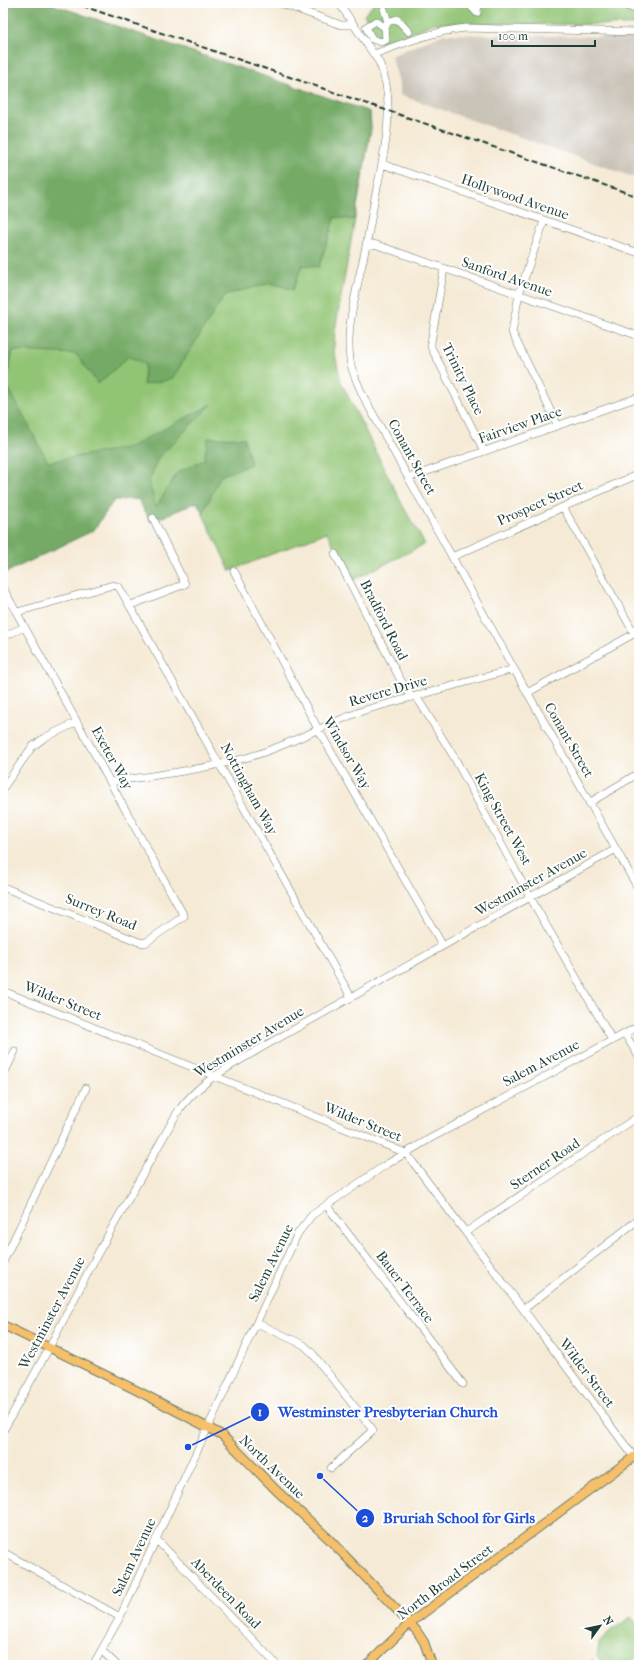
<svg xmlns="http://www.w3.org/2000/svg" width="642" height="1668" font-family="'IM FELL French Canon',serif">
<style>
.industrial{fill:#cac3b8}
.green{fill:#92c475;stroke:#588054}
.forest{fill:#75aa66;stroke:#4a744d}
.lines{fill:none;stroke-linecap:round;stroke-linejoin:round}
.minor-casing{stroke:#6a7a6c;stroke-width:8}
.major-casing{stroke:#6a7a6c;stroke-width:10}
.minor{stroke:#fff;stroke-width:7}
.major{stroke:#f6c06b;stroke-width:8}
.rail{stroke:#1f3d34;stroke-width:2;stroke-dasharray:6 3;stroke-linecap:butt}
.labels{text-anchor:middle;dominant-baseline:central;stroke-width:4;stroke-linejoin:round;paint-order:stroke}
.street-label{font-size:14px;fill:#1f3d34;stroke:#fff}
.leader{fill:none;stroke:#1d4ed8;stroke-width:1.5}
.callout-dot{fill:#1d4ed8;stroke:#fff;stroke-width:1.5}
.mark-label{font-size:12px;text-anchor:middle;font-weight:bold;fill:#fff}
.callout-label{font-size:15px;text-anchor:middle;font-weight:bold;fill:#1d4ed8;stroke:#fff;stroke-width:4;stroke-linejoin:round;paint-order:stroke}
</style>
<rect width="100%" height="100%" fill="#fff"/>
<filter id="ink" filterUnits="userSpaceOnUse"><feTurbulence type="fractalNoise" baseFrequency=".025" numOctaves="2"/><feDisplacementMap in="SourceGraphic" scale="8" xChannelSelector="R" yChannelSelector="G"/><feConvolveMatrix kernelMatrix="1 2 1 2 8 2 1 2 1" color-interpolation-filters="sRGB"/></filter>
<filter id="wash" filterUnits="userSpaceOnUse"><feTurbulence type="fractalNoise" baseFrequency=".012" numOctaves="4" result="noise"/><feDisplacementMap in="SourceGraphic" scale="16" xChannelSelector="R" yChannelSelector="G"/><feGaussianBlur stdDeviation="0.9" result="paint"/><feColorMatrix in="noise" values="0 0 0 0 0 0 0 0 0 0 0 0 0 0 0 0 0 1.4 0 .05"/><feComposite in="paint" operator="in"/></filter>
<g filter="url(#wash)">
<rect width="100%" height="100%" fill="#f5ead5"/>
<path class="industrial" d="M444,34L603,37L639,35V179L400,95V85L391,56Z"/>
<path class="green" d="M3,3H48L370,112L371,129L335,331L334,349L341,382L404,508L425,544L351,581L327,532L230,571L197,502L151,522L138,499L114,500L94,530L3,574Z
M375,3H639V25L434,23L383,45L364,15Z
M631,1617L639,1626V1657L617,1665H603L597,1656L599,1643L609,1632Z"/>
<path class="forest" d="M3,3H48L370,112L371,129L354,220L335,217L319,267L302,265L293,290L271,283L225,295L172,379L143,385L145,364L129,356L98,384L76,354L13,351L6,383L48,462L130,447L212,404L158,458L149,482L156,507L177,473L204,460L208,438H244L251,464L220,476L203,514L197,502L151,522L138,499L114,500L94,530L3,574Z"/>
</g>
<g filter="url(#ink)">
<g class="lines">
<g class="minor-casing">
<path id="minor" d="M280,3L341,25H354
M339,3L379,62C398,102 383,159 374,202C370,226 366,249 360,273C354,302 346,329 350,360C351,371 358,383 362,394L514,669L639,890
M468,3L477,13L478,3
M626,3L625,5L639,11
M384,9L388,22L384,27L376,21L366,27L372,39L381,42L386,40L385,28L388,22L397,19L409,32
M300,10L310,3
M374,54C404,43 433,31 466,28L639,32
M382,164L639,253
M544,221L519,294L512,332L558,426
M367,243L377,245L639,336
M444,269L431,342V347L484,451
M408,478L639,397
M563,507L634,633
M335,554L399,677L411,697
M452,557L563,507L639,474
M234,571L318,729L443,946
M3,588L184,916L145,943L139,942L3,887
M131,605L185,584L153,518
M17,612L113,585L119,587L351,997
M3,637L24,627
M527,693L639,631
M416,696L454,757L530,897L612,1040
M110,782C156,775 203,770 249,757C289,746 325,724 365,710L514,669
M3,788L32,747L44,738L77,722
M589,803L639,773
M3,991L406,1153L634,1457
M625,1034L639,1057
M3,1076L15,1051
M327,1206L463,1384
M466,1232L639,1116
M3,1262L86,1088
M524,1309L639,1219
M257,1323L304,1345L312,1353L373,1430L331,1468
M3,1431L49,1348L98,1253L177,1113C198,1082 228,1068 259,1049L616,849
M156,1539L277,1665
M3,1552L120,1617
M102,1651L117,1665
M93,1665L120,1617L298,1233L312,1215L384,1166L431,1138L639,1026
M590,1665L593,1663"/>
</g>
<g class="major-casing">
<path id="major" d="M3,1325L136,1390L222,1435L277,1491L328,1538L416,1630L424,1642L432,1665
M367,1665L410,1623L639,1453"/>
</g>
<use href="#minor" class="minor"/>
<use href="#major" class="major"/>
<path class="rail" d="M74,3L639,197"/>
</g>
</g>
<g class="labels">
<g class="street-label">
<text transform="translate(515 197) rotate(19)">Hollywood Avenue</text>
<text transform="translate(507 277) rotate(19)">Sanford Avenue</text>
<text transform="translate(463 379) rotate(64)">Trinity Place</text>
<text transform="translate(520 425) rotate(-19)">Fairview Place</text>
<text transform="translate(412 457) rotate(61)">Conant Street</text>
<text transform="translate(540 503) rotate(-24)">Prospect Street</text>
<text transform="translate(384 620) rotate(63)">Bradford Road</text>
<text transform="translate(388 691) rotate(-16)">Revere Drive</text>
<text transform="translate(569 740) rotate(60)">Conant Street</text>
<text transform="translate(347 753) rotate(60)">Windsor Way</text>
<text transform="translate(112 758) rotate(61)">Exeter Way</text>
<text transform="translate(249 789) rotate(61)">Nottingham Way</text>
<text transform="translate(503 819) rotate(61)">King Street West</text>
<text transform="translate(531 882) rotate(-29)">Westminster Avenue</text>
<text transform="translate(101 912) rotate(22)">Surrey Road</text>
<text transform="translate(63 1001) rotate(22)">Wilder Street</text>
<text transform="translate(249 1042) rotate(-31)">Westminster Avenue</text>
<text transform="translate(541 1063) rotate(-28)">Salem Avenue</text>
<text transform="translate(363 1122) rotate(22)">Wilder Street</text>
<text transform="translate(545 1164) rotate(-34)">Sterner Road</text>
<text transform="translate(271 1263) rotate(-64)">Salem Avenue</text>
<text transform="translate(405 1287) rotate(53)">Bauer Terrace</text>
<text transform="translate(52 1313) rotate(-62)">Westminster Avenue</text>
<text transform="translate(587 1373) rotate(53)">Wilder Street</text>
<text transform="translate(272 1467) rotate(44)">North Avenue</text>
<text transform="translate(134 1557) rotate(-65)">Salem Avenue</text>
<text transform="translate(445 1582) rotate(-37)">North Broad Street</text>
<text transform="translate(226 1593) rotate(46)">Aberdeen Road</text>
</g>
</g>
<path class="leader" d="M188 1447L260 1412M320 1476L365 1518"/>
<g class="callout-dot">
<circle cx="188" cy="1447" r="4"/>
<circle cx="320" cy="1476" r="4"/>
<circle cx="260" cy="1412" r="10"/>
<circle cx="365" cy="1518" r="10"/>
</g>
<g class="mark-label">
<text x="260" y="1416">1</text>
<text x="365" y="1522">2</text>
</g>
<g class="callout-label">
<text x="388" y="1417">Westminster Presbyterian Church</text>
<text x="459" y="1523">Bruriah School for Girls</text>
</g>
<rect width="642" height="1668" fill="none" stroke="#fff" stroke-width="16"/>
<g transform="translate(600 1626) rotate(57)" stroke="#ffffff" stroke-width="3" paint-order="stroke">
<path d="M0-3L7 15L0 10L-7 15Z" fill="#1f3d34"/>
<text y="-6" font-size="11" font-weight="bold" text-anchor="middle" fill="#1f3d34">N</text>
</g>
<path d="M492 40v6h103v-6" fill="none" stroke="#1f3d34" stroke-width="2"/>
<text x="498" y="40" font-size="12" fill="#1f3d34" stroke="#ffffff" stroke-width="3" paint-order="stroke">100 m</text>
</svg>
